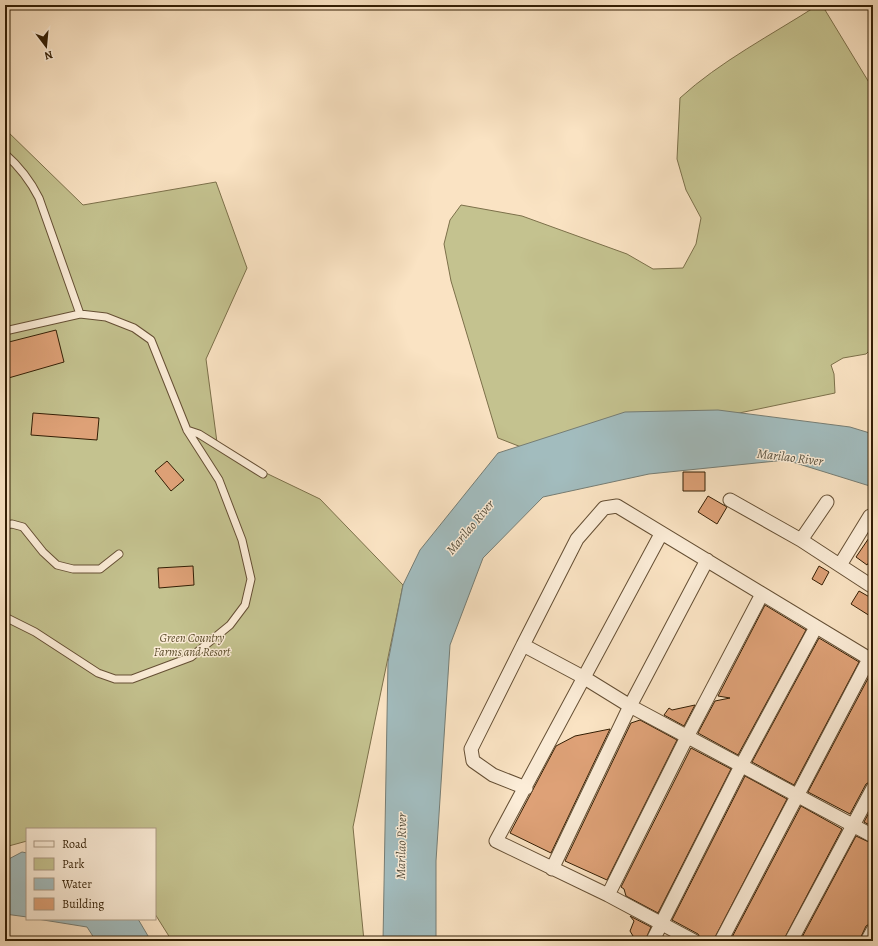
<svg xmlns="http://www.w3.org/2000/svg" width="878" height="946" font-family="Alegreya,serif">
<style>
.green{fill:#c4c28f;stroke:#7c704a}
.water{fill:#a2bcbe;stroke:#767d74}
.building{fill:#dea177;stroke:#331e04}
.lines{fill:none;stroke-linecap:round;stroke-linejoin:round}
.lane-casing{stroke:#654f34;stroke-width:9}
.street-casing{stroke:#654f34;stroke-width:15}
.lane{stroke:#fcedd8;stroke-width:7}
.street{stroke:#fcedd8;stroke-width:13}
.labels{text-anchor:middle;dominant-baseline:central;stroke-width:3;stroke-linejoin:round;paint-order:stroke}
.park-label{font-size:12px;font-style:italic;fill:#5e4f2e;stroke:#fcedd8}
.water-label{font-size:13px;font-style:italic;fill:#544d3c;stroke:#fcedd8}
</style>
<rect width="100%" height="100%" fill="#fae3c3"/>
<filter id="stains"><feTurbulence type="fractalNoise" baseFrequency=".005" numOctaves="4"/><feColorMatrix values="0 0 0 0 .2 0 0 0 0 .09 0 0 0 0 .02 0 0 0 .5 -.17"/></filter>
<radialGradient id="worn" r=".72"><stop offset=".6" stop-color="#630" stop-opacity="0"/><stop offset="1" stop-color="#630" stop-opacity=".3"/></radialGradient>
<path class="green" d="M818,5H822L873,89V189L871,193L873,197V347L866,354L843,358L831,365L834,374L835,393L701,421L534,452L498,438L451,281L444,244L450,220L461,205L522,216L627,254L653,269L683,268L696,244L701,218L686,190L677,159L680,98C719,62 773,34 818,5Z
M5,129L83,205L216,182L247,268L206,359L218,450L320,499L403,585L353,827L364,941H172L155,914V829H27V841L5,847Z"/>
<path class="water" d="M718,410L850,427L873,434V487L786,460L649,474L543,497L483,558L450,645L436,861V941H383L388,662L403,585L420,550L498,453L625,412Z
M22,852L27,853V917L5,914V861Z
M37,919H138L151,941H96L87,927Z"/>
<path class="building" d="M56,330L64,362L5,379V343Z
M33,413L99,418L97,440L31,435Z
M167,461L184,480L171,491L155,471Z
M683,472H705V491H683Z
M708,496L727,507L717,524L698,512Z
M873,532V556L867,565L856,557Z
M193,566L194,585L159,588L158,568Z
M819,566L829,572L822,585L812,579Z
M859,591L873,599V610L870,616L851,604Z
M765,605L806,630L738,755L698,733L715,701L730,698L718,696Z
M819,638L859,662L794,785L752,762Z
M873,669V780L866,784L850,814L808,792Z
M695,705L684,726L664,715L669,708L672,710Z
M640,720L677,740L607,880L565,861L631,723Z
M610,729L551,853L510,833L556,746L575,736Z
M691,748L731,769L658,913L626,896L624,889L621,887Z
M745,776L787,799L713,941H702L698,934L672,920Z
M873,805V827L864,822Z
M801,806L842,829L783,941H730Z
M856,836L873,844V922L866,926L859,941H800Z
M630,916L651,927L645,941H636L630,931L634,921Z"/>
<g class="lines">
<g class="lane-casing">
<path id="lane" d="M5,154C20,167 30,180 39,198L80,314
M5,331L80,314L106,317L134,328L151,340L187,430L219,480L242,540L251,579L245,605L230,625L191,657L132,679H115L98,673L35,632L5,617
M187,430L199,434L263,474
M5,525L12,524L23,527L43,552L57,565L73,569H100L119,554"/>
</g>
<g class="street-casing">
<path id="street" d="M730,500L801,540L873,587
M661,534L496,841L608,895L694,941
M801,540L827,502
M840,565L870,516
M523,645L471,749L473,761L493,775L526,788
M873,661L617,506L604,508L577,539L523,645L583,677L630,706L873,836
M552,869L630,706L707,560
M608,895L687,737L762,594
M653,940L741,766L816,627
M721,941L869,659
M791,941L873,788
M867,941L873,930"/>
</g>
<use href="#lane" class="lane"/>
<use href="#street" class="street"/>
</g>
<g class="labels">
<g class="park-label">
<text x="192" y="638">Green Country<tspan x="192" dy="14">Farms and Resort</tspan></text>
</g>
<g class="water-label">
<text transform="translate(790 457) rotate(7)">Marilao River</text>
<text transform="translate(470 527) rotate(-50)">Marilao River</text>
<text transform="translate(401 846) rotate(-89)">Marilao River</text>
</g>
</g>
<rect width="878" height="946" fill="none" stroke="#fae3c3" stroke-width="20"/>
<rect x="6" y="6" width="866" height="934" fill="none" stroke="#331e04" stroke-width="2"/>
<rect x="10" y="10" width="858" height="926" fill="none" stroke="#331e04"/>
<rect x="26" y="828" width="130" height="92" fill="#fcedd8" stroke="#ac9a83"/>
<rect x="34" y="841" width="20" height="6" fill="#fcedd8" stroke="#ac9a83"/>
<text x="62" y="848" font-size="12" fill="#331e04">Road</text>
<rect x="34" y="858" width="20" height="12" fill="#c4c28f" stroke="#ac9a83"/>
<text x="62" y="868" font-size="12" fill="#331e04">Park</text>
<rect x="34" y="878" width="20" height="12" fill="#a2bcbe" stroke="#ac9a83"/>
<text x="62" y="888" font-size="12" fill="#331e04">Water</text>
<rect x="34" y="898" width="20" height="12" fill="#dea177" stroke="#ac9a83"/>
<text x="62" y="908" font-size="12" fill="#331e04">Building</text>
<g transform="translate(46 46) rotate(164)" stroke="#fcedd8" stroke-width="3" paint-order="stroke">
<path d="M0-3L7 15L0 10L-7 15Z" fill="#331e04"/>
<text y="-6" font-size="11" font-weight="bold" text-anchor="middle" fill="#331e04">N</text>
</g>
<rect width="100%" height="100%" filter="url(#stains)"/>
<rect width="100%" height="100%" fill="url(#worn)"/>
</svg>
